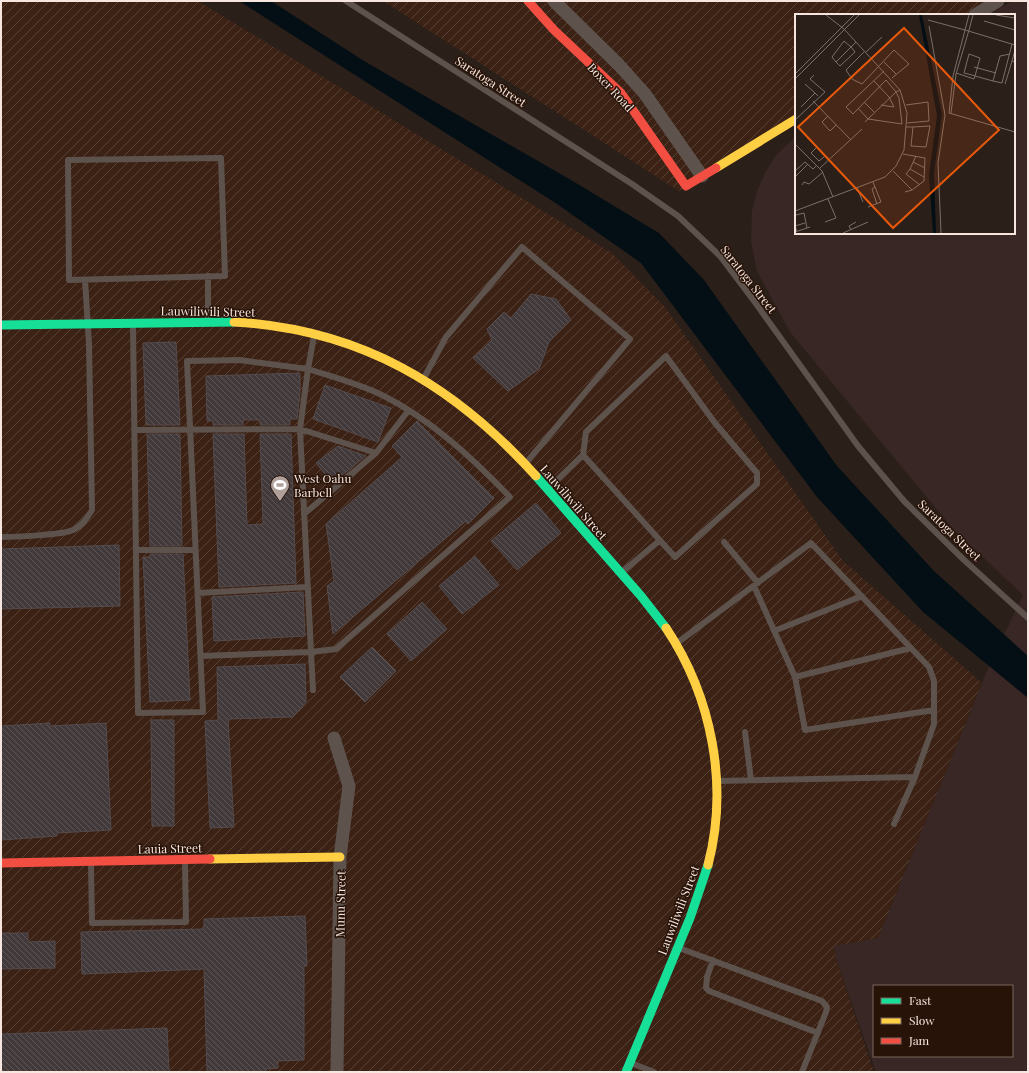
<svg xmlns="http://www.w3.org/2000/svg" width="1029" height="1073" font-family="'Playfair Display',serif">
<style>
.commercial{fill:#392725;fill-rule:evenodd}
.industrial{fill:url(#industrial-furrows)}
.water{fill:#040f15}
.building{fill:url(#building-back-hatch);stroke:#544b4d}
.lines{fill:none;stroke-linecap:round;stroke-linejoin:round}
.lane{stroke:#5e524d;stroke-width:6}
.street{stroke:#5e524d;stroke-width:13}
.fast{stroke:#16e098;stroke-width:9}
.slow{stroke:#ffcf43;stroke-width:9}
.jam{stroke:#f24e42;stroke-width:9}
.labels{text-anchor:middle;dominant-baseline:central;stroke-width:3;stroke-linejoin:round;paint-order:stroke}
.street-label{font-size:12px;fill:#f6e6df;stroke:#281308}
.poi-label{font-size:12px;fill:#f6e6df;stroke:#281308;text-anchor:start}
.inset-road{fill:none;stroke:#7c6f68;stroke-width:1}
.view{fill:#e8590c;fill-opacity:0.15;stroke:#e8590c;stroke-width:2}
.inset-edge{fill:none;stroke:#f6e6df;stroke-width:2}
</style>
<defs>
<pattern id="industrial-furrows" width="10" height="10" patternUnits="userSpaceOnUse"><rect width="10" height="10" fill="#3b2215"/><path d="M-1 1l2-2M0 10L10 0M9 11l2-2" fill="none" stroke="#584237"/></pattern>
<pattern id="building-back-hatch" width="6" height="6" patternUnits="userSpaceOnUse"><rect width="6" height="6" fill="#42393b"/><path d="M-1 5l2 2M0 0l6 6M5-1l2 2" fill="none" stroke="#5e5657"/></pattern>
</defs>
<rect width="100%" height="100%" fill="#2b1f19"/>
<path class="commercial" d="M1012,1H1028V1072H876L835,956V945L878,938L987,671L1023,595L954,530L790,332L757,271L751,241L752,211L757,191L765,173L776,155L796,136V233H1014V15H989ZM874,986H1012V1056H874Z"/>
<path class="industrial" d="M1,1H198L612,253L665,307L843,561L982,683L878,938L835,946V956L874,1072H1Z
M383,1H993L969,15H796V115L679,191Z"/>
<path class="water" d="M239,1H271L364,61L571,180L659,233L704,280L837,466L934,571L1028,656V698L923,612L817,497L641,263L557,204Z"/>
<path class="building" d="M531,294L556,299L571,320L549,342L539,369L508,391L473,358L492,340L487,329L504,312L511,318Z
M176,342L180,425H147L146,424L143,343Z
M300,373V393L297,419H290V425H260V420H243V425H213V421H207L206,376Z
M325,385L391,408L378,442L313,419Z
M417,421L494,498L468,524L466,521L333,634L327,586L334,581L326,524L402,457L392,446Z
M147,434H180L182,546H150Z
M213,434H244L247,525L263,524L260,434H291L296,583L219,587Z
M338,446L366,456L332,483L316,463Z
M536,503L561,533L517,570L491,541Z
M119,545L120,606L1,609V549Z
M150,554H183L190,700L150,702L143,557H150Z
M475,556L499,585L462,614L439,586Z
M303,592L305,636L214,641L212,597Z
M422,602L447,629L411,661L387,634Z
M372,647L396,671L365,702L340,677Z
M305,664L306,702L293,717L228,719L234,827L210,828L205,721L218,720L217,667Z
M151,720H174V826H152Z
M50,723V726L106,723L111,830L57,833V836L2,840L1,726Z
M305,916L307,966H304V1060L278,1061V1068L266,1069V1072H207L204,969L82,974L81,932L204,929V919Z
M1,933H28V942L55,941V968L1,969Z
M167,1028L169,1072H1V1034Z"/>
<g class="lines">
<path class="lane" d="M346,1L632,184L678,216L720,256L754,301L858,446L904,501L964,560L1028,618
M221,158L225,276L69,280L68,160Z
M208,319V276
M133,325L138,713L203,712L187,361L239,360L308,369L314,336
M424,378L446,337L522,247L630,339L526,463
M135,430L300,429L376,453L304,514
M376,453L408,411
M548,489L583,455L675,557L757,484V473L715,423L666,356L586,432L583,455
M1,537C14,537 62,535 73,530C82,526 87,518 92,510L89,344L85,280
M724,542L758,583
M137,550H195
M622,572L659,541
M754,586L795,677L911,648
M198,593L307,587
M774,631L862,596
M677,643L811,543L929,667L934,681V724L915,777
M201,656L311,652L300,429L308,369C333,377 359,384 382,395C432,420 472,458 510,497L336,649L311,652L313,690
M795,677L805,730L934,710
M745,732L751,780
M719,781L915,777L894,824
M91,864L92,923L186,922L185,862
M679,948L822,1001L827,1007L826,1012L802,1072
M713,960L707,977L706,988L709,991L818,1033
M631,1063L654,1072"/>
<path class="street" d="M554,1L619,65L645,94L702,176
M975,15L998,1
M334,738L349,786L340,857L337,1072"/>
<path class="fast" d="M1,325L234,322
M536,476L641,596L666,628
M626,1072L690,918L708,865"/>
<path class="slow" d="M716,168L796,119
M234,322C359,329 453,384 536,476
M666,628C712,697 729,785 708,865
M210,859L340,857"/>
<path class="jam" d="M528,1L554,30L621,93L686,186L716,168
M1,863L210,859"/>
</g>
<defs>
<g id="stadium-pin" transform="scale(1)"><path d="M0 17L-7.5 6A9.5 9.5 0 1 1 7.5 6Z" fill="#afa09a" stroke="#281308"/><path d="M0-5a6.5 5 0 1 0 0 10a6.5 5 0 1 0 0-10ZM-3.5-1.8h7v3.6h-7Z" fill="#fff"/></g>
</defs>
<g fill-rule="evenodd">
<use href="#stadium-pin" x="280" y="485"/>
</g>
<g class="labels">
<g class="street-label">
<text transform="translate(491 81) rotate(33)">Saratoga Street</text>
<text transform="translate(611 87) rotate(47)">Boxer Road</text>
<text transform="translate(749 279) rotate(52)">Saratoga Street</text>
<text transform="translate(208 311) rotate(1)">Lauwiliwili Street</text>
<text transform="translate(574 502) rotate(49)">Lauwiliwili Street</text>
<text transform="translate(950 530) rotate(44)">Saratoga Street</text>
<text transform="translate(170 848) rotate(-1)">Lauia Street</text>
<text transform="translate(340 904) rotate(-89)">Munu Street</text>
<text transform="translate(678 910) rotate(-69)">Lauwiliwili Street</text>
</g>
<g class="poi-label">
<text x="294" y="478">West Oahu<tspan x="294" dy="14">Barbell</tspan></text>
</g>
</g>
<g transform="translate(795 14)">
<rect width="220" height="220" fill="#2b1f19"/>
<path d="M124,1H127L147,100L139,159L141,219H138L134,161L142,102Z" fill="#040f15"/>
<path class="inset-road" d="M201,1L220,4M133,6L170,16L158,62L154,99L220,118M189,7L220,16M134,12L150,101L143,149L146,219M170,16L220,31M170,16L174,1M174,16L178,1M220,36L217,47L220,48M70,37L51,56L57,65L67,70L99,36L114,50L97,64M71,38L87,23M41,48L37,43L49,27L56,33L60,38L45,52L41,48L61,28M89,48L101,60M179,53L201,59M89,57L51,93L58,100L91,66L101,78L105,76M161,59L179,65M0,60L59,1M0,65L64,1M179,65L180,62L185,44L174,40L169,59L177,61L180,62L198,67L207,69L217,30M79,67L94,83L99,93L86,91M198,67L205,42L215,40M10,70L20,79M210,70L217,47M18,87L56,126M69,88L79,98M111,91L133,88L134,107L112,109M6,93L20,79L23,82M63,94L73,105L101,78L104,84L107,110L73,105L70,108M156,99L161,60L174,16M33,102L27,108L35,117L41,111M0,106L30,78L15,65L19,61M111,113H118L116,132L131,133L135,112L118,113M0,130L27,157L38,183M22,133L16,139L24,147L30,142M108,140L130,144L129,167L117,176M121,142L115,155L129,163M118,148L130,154M25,154L67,115M115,155L111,160L125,171M0,157L10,148L18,155L22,151M98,157L117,176L110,178M0,163L13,150M7,171L9,168L14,170L28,158M80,173L77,175L82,190M62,174L68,188M73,193L86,188L78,168M0,197L90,163L101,152L109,136L112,99L105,76L49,15L31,1M1,201L9,199L12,214M30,208L41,204L33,185M56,216L54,212L61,208M2,217L0,212L10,209M0,218L15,213M48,219L73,208"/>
<path class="view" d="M109,14L204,116L98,214L3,113Z"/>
<rect width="220" height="220" class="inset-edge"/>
</g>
<rect width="1029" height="1073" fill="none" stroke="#f6e6df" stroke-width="4"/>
<rect x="873" y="985" width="140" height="72" fill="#281308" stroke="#7a675e"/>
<rect x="881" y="998" width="20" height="6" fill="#16e098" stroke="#7a675e"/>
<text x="909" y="1005" font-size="12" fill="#f6e6df">Fast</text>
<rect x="881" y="1018" width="20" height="6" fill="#ffcf43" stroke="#7a675e"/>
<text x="909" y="1025" font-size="12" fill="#f6e6df">Slow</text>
<rect x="881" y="1038" width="20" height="6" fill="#f24e42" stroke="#7a675e"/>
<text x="909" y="1045" font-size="12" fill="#f6e6df">Jam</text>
</svg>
